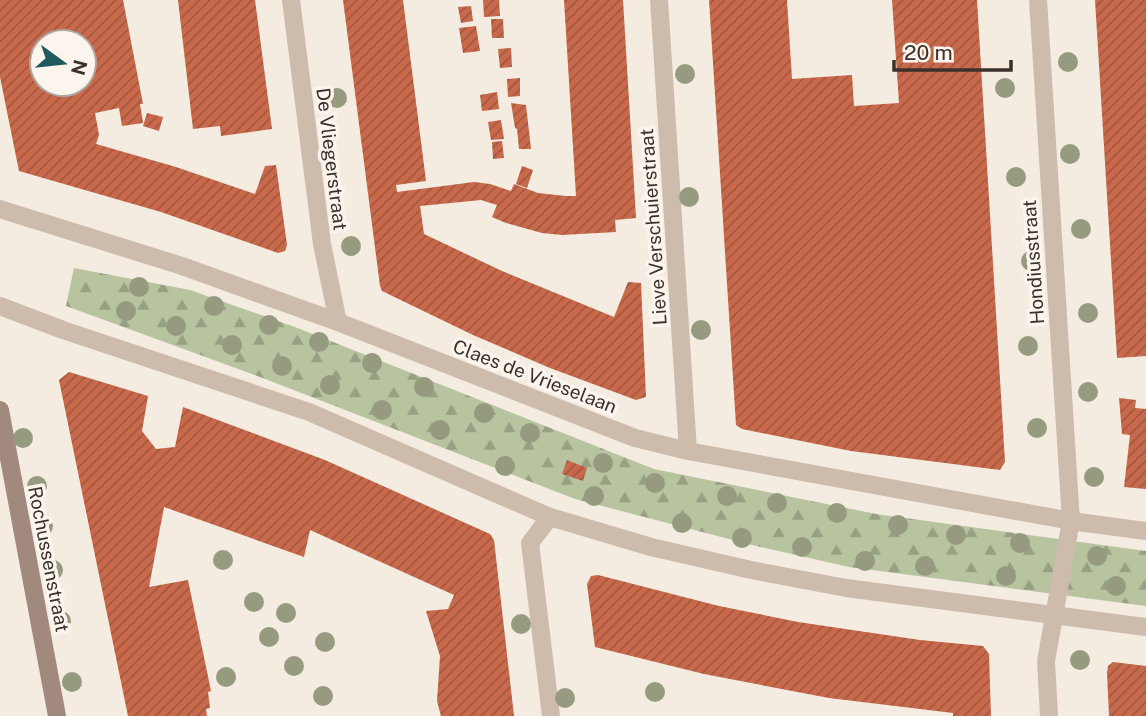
<svg xmlns="http://www.w3.org/2000/svg" width="1146" height="716" font-family="'Public Sans',sans-serif">
<style>
.forest{fill:url(#forest-firs)}
.building{fill:url(#building-hatch);fill-rule:evenodd}
.lines{fill:none;stroke-linecap:round;stroke-linejoin:round}
.street{stroke:#cdbbac;stroke-width:18}
.secondary{stroke:#a18a7d;stroke-width:18}
.tree{fill:#969b7f}
.labels{text-anchor:middle;dominant-baseline:central;stroke-width:7;stroke-linejoin:round;paint-order:stroke}
.street-label{font-size:19px;fill:#3b302b;stroke:#fbf5ee}
</style>
<defs>
<pattern id="forest-firs" width="22" height="20" patternUnits="userSpaceOnUse" patternTransform="scale(1.75)"><rect width="22" height="20" fill="#b8c4a0"/><path d="M5 1l3.5 6h-7zM16 11l3.5 6h-7z" fill="#97a083"/></pattern>
<pattern id="building-hatch" width="6" height="6" patternUnits="userSpaceOnUse" patternTransform="scale(1.75)"><rect width="6" height="6" fill="#c8694b"/><path d="M-1 1l2-2M0 6l6-6M5 7l2-2" fill="none" stroke="#a4573f"/></pattern>
</defs>
<rect width="100%" height="100%" fill="#f4ebe1"/>
<path class="forest" d="M74,268L190,290L295,327L654,469L876,514L1146,551V606L849,567L756,546L575,499L260,377L66,306Z"/>
<path class="building" d="M0,0H123L143,104H140L143,123L122,126L119,108L95,113L99,135L96,144L176,167L255,194L265,166L276,165L287,245L285,251L278,253L161,212L19,171L0,77ZM42,42H84V84H42Z
M178,0H255L272,129L221,136L220,126L193,129Z
M343,0H403L426,181L396,185L397,192L474,182L490,184L511,191L514,184L538,193L566,196H576L564,0H623L636,218L615,220L616,232L562,235L542,233L506,223L492,217L497,205L481,200L420,206L424,234L502,271L614,317L628,282L641,283L646,397L636,400L550,368L473,335L382,291L380,286Z
M483,0H499L500,16L484,17Z
M709,0H787L792,79L852,75L854,106L899,103L892,0H977L1005,462L1000,470L851,451L742,429L736,425Z
M1095,0H1146V356L1117,358Z
M471,6L473,21L461,23L458,7Z
M491,19H503L504,38H492Z
M476,26L480,51L463,53L459,28Z
M511,48L512,67L500,68L498,49Z
M520,78V96L508,97L507,79Z
M497,92L499,109L482,111L480,95Z
M511,103L526,105L531,149H519L517,129L515,128Z
M147,113L163,117L159,131L143,126Z
M501,120L504,139L491,140L488,122Z
M502,141L504,158L493,159L492,142Z
M522,166L533,170L527,188L516,184Z
M69,372L148,396L142,431L156,449L175,447L183,407L325,460L490,534L494,540L514,716H441L437,701L440,656L426,611L448,609L454,595L310,530L304,557L164,507L149,587L188,580L211,691L208,692L210,708L206,709L207,716H128L59,380Z
M1119,398L1136,400L1135,408L1146,409V489L1124,487L1130,435L1122,434Z
M567,460L587,468L583,481L562,474Z
M598,575L719,606L798,622L920,640L983,646L989,654L991,716H953V713L829,698L704,674L595,647L587,584L591,576Z
M1113,662L1146,666V716H1109L1107,673L1108,666Z"/>
<g class="lines">
<path class="street" d="M291,0L322,244L338,322
M659,0L688,451
M1038,0L1071,521L1046,661L1049,716
M0,209L182,266L338,322L635,438L688,451L1071,521L1146,531
M0,306L63,330L309,412L550,517L651,547L751,570L846,588L1146,627
M550,517L530,543L551,716"/>
<path class="secondary" d="M0,410L57,716"/>
</g>
<g class="tree">
<circle cx="1068" cy="62" r="10"/>
<circle cx="685" cy="74" r="10"/>
<circle cx="1005" cy="88" r="10"/>
<circle cx="337" cy="98" r="10"/>
<circle cx="1070" cy="154" r="10"/>
<circle cx="1016" cy="177" r="10"/>
<circle cx="689" cy="197" r="10"/>
<circle cx="1081" cy="229" r="10"/>
<circle cx="351" cy="246" r="10"/>
<circle cx="1031" cy="261" r="10"/>
<circle cx="139" cy="287" r="10"/>
<circle cx="214" cy="306" r="10"/>
<circle cx="126" cy="311" r="10"/>
<circle cx="1088" cy="313" r="10"/>
<circle cx="269" cy="325" r="10"/>
<circle cx="176" cy="326" r="10"/>
<circle cx="701" cy="330" r="10"/>
<circle cx="319" cy="342" r="10"/>
<circle cx="232" cy="345" r="10"/>
<circle cx="1028" cy="346" r="10"/>
<circle cx="372" cy="363" r="10"/>
<circle cx="282" cy="366" r="10"/>
<circle cx="330" cy="385" r="10"/>
<circle cx="424" cy="387" r="10"/>
<circle cx="1088" cy="392" r="10"/>
<circle cx="382" cy="410" r="10"/>
<circle cx="484" cy="413" r="10"/>
<circle cx="1037" cy="428" r="10"/>
<circle cx="440" cy="430" r="10"/>
<circle cx="530" cy="433" r="10"/>
<circle cx="23" cy="438" r="10"/>
<circle cx="603" cy="463" r="10"/>
<circle cx="505" cy="466" r="10"/>
<circle cx="1094" cy="477" r="10"/>
<circle cx="655" cy="483" r="10"/>
<circle cx="37" cy="486" r="10"/>
<circle cx="594" cy="496" r="10"/>
<circle cx="727" cy="496" r="10"/>
<circle cx="777" cy="503" r="10"/>
<circle cx="837" cy="513" r="10"/>
<circle cx="682" cy="523" r="10"/>
<circle cx="898" cy="525" r="10"/>
<circle cx="43" cy="526" r="10"/>
<circle cx="956" cy="535" r="10"/>
<circle cx="742" cy="538" r="10"/>
<circle cx="1020" cy="543" r="10"/>
<circle cx="802" cy="547" r="10"/>
<circle cx="1097" cy="556" r="10"/>
<circle cx="223" cy="560" r="10"/>
<circle cx="865" cy="561" r="10"/>
<circle cx="925" cy="566" r="10"/>
<circle cx="53" cy="570" r="10"/>
<circle cx="1006" cy="576" r="10"/>
<circle cx="1116" cy="586" r="10"/>
<circle cx="254" cy="602" r="10"/>
<circle cx="286" cy="613" r="10"/>
<circle cx="61" cy="621" r="10"/>
<circle cx="521" cy="624" r="10"/>
<circle cx="269" cy="637" r="10"/>
<circle cx="325" cy="642" r="10"/>
<circle cx="1080" cy="660" r="10"/>
<circle cx="294" cy="666" r="10"/>
<circle cx="226" cy="677" r="10"/>
<circle cx="72" cy="682" r="10"/>
<circle cx="655" cy="692" r="10"/>
<circle cx="323" cy="696" r="10"/>
<circle cx="565" cy="698" r="10"/>
</g>
<g class="labels">
<g class="street-label">
<text transform="translate(332 159) rotate(83)">De Vliegerstraat</text>
<text transform="translate(653 227) rotate(-94)">Lieve Verschuierstraat</text>
<text transform="translate(1033 262) rotate(-94)">Hondiusstraat</text>
<text transform="translate(535 376) rotate(21)">Claes de Vrieselaan</text>
<text transform="translate(49 559) rotate(79)">Rochussenstraat</text>
</g>
</g>
<g transform="translate(63 63) rotate(105)"><circle r="33" fill="#fbf5ee" stroke="#aea6a0" stroke-width="2"/>
<path d="M0-5L12 26L0 18L-12 26Z" fill="#1f5a5e"/>
<text y="-10" font-size="19" font-weight="bold" text-anchor="middle" fill="#3b302b">N</text>
</g>
<path d="M894 60v10h117v-10" fill="none" stroke="#3b302b" stroke-width="3.5"/>
<text x="904" y="60" font-size="21" fill="#3b302b" stroke="#fbf5ee" stroke-width="5" paint-order="stroke">20 m</text>
</svg>
